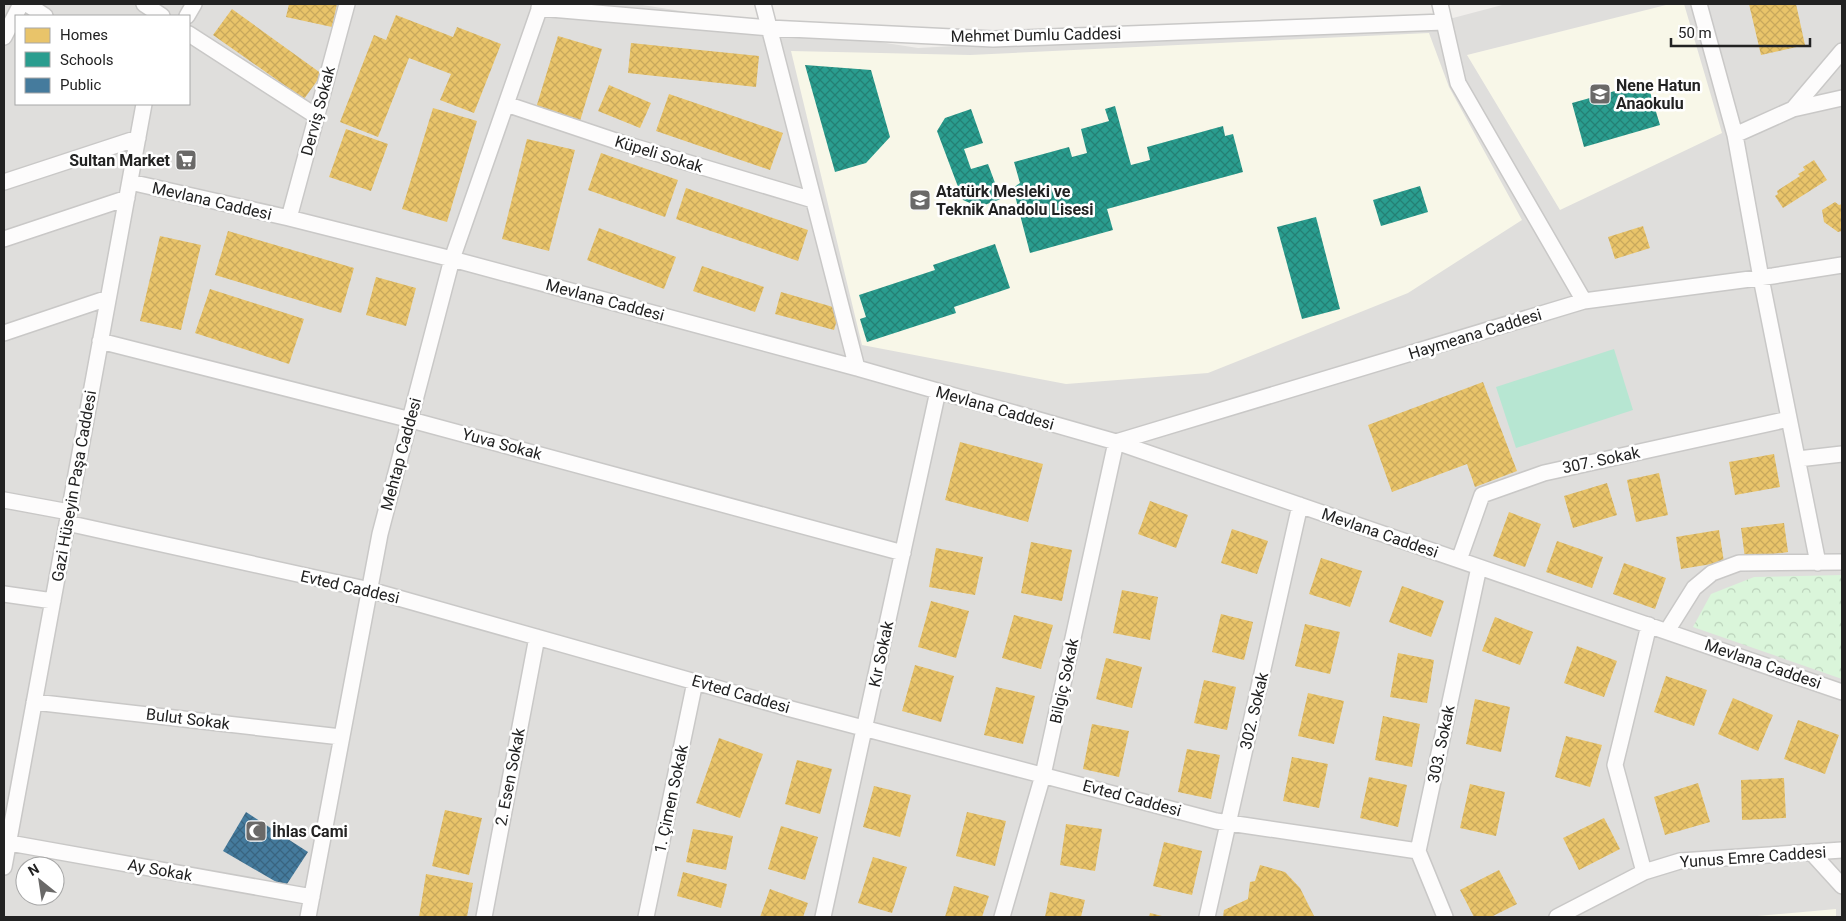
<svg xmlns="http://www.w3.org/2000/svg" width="1846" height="921" font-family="Roboto,sans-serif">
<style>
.residential{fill:#dfdedc;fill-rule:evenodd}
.education{fill:#f8f7e8}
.park{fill:url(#park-crowns)}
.pitch{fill:#b7e6d2}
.homes{fill:url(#homes-cross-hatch)}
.schools{fill:url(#schools-cross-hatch)}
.public{fill:url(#public-cross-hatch)}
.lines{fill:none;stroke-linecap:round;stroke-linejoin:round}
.minor-casing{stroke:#c9c8c7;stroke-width:18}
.minor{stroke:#fdfcfc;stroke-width:15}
.labels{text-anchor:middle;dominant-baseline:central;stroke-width:5;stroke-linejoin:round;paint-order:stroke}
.street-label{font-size:16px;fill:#222;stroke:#fff}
.poi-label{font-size:16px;font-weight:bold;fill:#222;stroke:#fff;text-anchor:start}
</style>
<defs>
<pattern id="park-crowns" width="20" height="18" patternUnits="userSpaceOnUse" patternTransform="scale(1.25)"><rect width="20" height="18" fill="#daf5da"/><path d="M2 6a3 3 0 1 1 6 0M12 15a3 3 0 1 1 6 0" fill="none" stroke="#bbd2bb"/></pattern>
<pattern id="homes-cross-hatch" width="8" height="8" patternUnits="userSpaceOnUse" patternTransform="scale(1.25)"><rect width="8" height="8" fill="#e9c46a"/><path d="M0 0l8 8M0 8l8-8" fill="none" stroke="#c8a85c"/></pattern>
<pattern id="schools-cross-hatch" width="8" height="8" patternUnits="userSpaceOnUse" patternTransform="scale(1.25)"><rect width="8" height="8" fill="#2a9d8f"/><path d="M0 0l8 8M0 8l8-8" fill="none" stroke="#248074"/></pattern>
<pattern id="public-cross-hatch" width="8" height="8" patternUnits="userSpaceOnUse" patternTransform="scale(1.25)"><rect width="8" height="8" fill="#457b9d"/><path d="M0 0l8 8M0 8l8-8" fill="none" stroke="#396480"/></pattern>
</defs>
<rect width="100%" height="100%" fill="#f0eeeb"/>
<path class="residential" d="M4,4H636L918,48L1453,18L1506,4H1842V917H4ZM16,16H189V104H16ZM25,866H55V896H25Z"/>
<path class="education" d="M1670,4H1684L1722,133L1560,210L1467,55Z
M1429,33L1449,87L1522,220L1408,293L1208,373L1066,384L862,345L791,51L970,55Z
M1836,909V917H1746Z"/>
<path class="park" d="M1842,575V679L1693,627L1711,594L1754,577Z"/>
<path class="pitch" d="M1614,349L1633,410L1516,448L1496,387Z"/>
<path class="homes" d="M289,4H337L332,27L286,17Z
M1749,4H1796L1805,45L1761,55Z
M232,9L322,74L304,99L213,35Z
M396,15L453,37L457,27L501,44L474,113L440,100L451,74L409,58L378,137L340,122L374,35L386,40Z
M558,36L602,49L580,121L536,108Z
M631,43L759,56L756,87L628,73Z
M609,85L651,103L640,128L598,111Z
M669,94L783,133L770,170L656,131Z
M433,108L477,121L447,222L402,209Z
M346,129L388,144L371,191L329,177Z
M527,139L575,150L549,251L502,239Z
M601,153L678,180L665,217L588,190Z
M1814,160L1827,180L1783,208L1775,196L1778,194L1777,191L1800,176L1798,174L1805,170L1803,167Z
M686,188L808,230L798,261L676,219Z
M1835,202L1839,205L1842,204V231L1838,232L1824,222L1822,210Z
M1643,226L1650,248L1615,259L1608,237Z
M599,228L676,257L664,289L587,260Z
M228,231L354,268L341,313L215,275Z
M160,236L201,245L181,330L140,321Z
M702,266L764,287L755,312L693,291Z
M376,277L416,288L406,326L366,315Z
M210,289L304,319L289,364L195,333Z
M781,292L840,309L834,330L775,314Z
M1483,382L1517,471L1475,487L1467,464L1392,492L1368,425Z
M960,442L1043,464L1028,522L945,500Z
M1774,454L1780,487L1735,495L1729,462Z
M1659,473L1668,515L1636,522L1627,480Z
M1607,483L1617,515L1573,528L1564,496Z
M1150,501L1188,515L1176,548L1138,534Z
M1509,512L1541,524L1525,567L1493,556Z
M1784,523L1788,552L1745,558L1741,528Z
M1232,529L1268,541L1257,574L1221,563Z
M1719,530L1724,562L1681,569L1676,537Z
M1557,541L1603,557L1592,588L1546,572Z
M1031,542L1072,550L1062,601L1021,593Z
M936,548L983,557L975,595L929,587Z
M1321,558L1362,571L1350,607L1309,594Z
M1624,563L1666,578L1655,609L1613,594Z
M1402,586L1444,601L1431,637L1389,622Z
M1122,590L1158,597L1150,640L1113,633Z
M931,601L969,611L956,658L918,647Z
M1221,614L1253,622L1244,660L1212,652Z
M1014,615L1053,625L1041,669L1002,658Z
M1495,617L1533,632L1520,665L1482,651Z
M1305,624L1340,632L1330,674L1295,666Z
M1577,646L1617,661L1604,697L1564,683Z
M1398,653L1434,660L1427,703L1390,697Z
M1106,658L1142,667L1132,708L1096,699Z
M915,665L954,676L941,722L902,711Z
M1666,676L1707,690L1694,726L1654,712Z
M1204,680L1236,687L1227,730L1194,723Z
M996,687L1035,696L1023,744L984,735Z
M1308,693L1344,701L1334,744L1298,736Z
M1733,698L1773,715L1758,751L1718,734Z
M1475,699L1510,707L1501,752L1466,744Z
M1383,716L1420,724L1412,767L1375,760Z
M1798,720L1839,735L1825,774L1784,759Z
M1092,724L1129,731L1119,777L1083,769Z
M1566,736L1602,745L1590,787L1555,777Z
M719,738L763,754L740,818L696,803Z
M1187,749L1220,755L1211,799L1178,792Z
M1292,757L1328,764L1319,808L1283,801Z
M797,760L832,769L820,814L785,804Z
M1369,777L1407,785L1398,827L1360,818Z
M1784,778L1786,818L1742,820L1741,780Z
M1698,783L1710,822L1665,835L1654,797Z
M1470,784L1505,792L1496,836L1460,828Z
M874,786L911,795L900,837L863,827Z
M445,810L482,818L469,875L432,866Z
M967,812L1006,821L995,866L956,856Z
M1604,818L1620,849L1579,870L1563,838Z
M1066,824L1102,829L1095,871L1060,865Z
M781,826L818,837L805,880L768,869Z
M693,829L733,836L726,870L686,862Z
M1164,842L1202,851L1192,895L1153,886Z
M873,857L907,867L892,913L858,903Z
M1260,865L1285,872L1300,888L1314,916L1310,917H1223L1224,910L1248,899L1250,882L1255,881Z
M1499,870L1517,904L1491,917H1474L1460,890Z
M683,872L727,884L721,908L677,896Z
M426,874L473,883L467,917H419Z
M954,886L989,896L982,917H945Z
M770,889L808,903L803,917H760Z
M1050,892L1085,900L1081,917H1045Z
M1150,913L1166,917H1149Z"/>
<path class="schools" d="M805,65L871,70L890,137L866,163L835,172Z
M1647,82L1660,125L1584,147L1572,103Z
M1115,106L1131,165L1150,160L1147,147L1223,126L1225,136L1233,134L1243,172L1107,209L1113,230L1030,253L1013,188L1020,183L1014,162L1069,147L1072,157L1087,153L1081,129L1109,121L1105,109Z
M971,109L983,143L964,149L971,169L988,164L1001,199L979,207L963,200L937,131L945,118Z
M1420,186L1428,212L1381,226L1373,200Z
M1316,217L1340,309L1302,319L1277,227Z
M995,244L1010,288L954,307L956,313L867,342L860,319L866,317L859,295L935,270L933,265Z"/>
<path class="public" d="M246,812L308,852L285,887L223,851Z"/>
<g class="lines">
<g class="minor-casing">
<path id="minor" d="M27,4L45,16
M144,4L162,16
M763,4L857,368
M1440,4L1458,83L1584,301
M1699,4L1735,135L1761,278L1818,563
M539,8L769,28L993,39L1444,22
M187,16L194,4
M189,34L316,116
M4,37L21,4
M506,104L622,143L813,200
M1793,109L1842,51
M1735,135L1793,109L1842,98
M4,182L138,138
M130,182L289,218L452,259L857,368L1116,442L1842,692
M289,218L347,4
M4,239L127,198
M4,333L108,298
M100,341L411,420L903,553
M1798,459L1842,454
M4,500L69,512
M67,523L370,590L791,709L1216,821L1418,851
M1459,560L1482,495L1544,473L1789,419
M4,594L53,601
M1667,631L1694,588L1712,573L1739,563L1842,562
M34,702L341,737
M4,842L312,897
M1811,852L1842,886
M4,867L144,104
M1644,872L1615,765L1649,625
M308,917L380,534L452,259L541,4
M484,917L537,637
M646,917L695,682
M823,917L938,391
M1002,917L1043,775L1116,442L1584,301L1773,276L1842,265
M1207,917L1300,505
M1445,917L1418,851L1479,567
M1557,917L1644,872L1680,861L1842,850"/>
</g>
<use href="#minor" class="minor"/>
</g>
<defs>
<g id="school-square" transform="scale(1.125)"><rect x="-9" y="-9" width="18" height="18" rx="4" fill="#6a6968" stroke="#fff"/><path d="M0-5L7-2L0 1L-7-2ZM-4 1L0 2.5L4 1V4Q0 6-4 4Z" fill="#fff"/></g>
<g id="supermarket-square" transform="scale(1.125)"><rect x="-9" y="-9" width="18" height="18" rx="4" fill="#6a6968" stroke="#fff"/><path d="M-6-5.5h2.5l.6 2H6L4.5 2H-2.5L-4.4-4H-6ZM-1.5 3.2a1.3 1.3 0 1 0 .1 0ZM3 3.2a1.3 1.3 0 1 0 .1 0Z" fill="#fff"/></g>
<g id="mosque-square" transform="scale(1.125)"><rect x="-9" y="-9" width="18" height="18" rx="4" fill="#6a6968" stroke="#fff"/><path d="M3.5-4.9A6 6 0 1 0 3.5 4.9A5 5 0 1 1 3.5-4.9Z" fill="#fff"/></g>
</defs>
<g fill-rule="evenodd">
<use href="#school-square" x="1600" y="94"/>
<use href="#supermarket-square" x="186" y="160"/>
<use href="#school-square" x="920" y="200"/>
<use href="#mosque-square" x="256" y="831"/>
</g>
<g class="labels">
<g class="street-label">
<text transform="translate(1036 35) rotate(-1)">Mehmet Dumlu Caddesi</text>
<text transform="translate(318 111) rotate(-75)">Derviş Sokak</text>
<text transform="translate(659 154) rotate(17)">Küpeli Sokak</text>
<text transform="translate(212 201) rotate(13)">Mevlana Caddesi</text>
<text transform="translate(605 300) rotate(15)">Mevlana Caddesi</text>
<text transform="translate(1475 334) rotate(-17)">Haymeana Caddesi</text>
<text transform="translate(995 408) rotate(16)">Mevlana Caddesi</text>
<text transform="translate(502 444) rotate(15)">Yuva Sokak</text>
<text transform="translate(401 454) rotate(-75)">Mehtap Caddesi</text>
<text transform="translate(1601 460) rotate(-12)">307. Sokak</text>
<text transform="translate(74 486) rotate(-80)">Gazi Hüseyin Paşa Caddesi</text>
<text transform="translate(1380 533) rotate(19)">Mevlana Caddesi</text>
<text transform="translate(350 587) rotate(13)">Evted Caddesi</text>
<text transform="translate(881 654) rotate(-78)">Kır Sokak</text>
<text transform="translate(1763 664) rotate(19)">Mevlana Caddesi</text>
<text transform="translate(1064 681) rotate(-78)">Bilgiç Sokak</text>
<text transform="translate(741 694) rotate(16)">Evted Caddesi</text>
<text transform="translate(1254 711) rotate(-77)">302. Sokak</text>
<text transform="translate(188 719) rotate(7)">Bulut Sokak</text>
<text transform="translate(1441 744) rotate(-78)">303. Sokak</text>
<text transform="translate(510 777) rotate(-79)">2. Esen Sokak</text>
<text transform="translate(1132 798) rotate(15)">Evted Caddesi</text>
<text transform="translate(671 799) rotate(-78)">1. Çimen Sokak</text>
<text transform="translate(1753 857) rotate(-4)">Yunus Emre Caddesi</text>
<text transform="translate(160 870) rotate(10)">Ay Sokak</text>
</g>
<g class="poi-label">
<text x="1616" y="85">Nene Hatun<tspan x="1616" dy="18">Anaokulu</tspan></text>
<text x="170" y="160" text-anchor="end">Sultan Market</text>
<text x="936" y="191">Atatürk Mesleki ve<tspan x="936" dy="18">Teknik Anadolu Lisesi</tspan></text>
<text x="272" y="831">İhlas Cami</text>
</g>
</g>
<rect width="1846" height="921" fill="none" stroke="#222222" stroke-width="10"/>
<rect x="15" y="15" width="175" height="90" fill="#ffffff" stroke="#a7a7a7"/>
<rect x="25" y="28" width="25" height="15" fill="#e9c46a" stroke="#a7a7a7"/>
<text x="60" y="40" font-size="15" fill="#222222">Homes</text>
<rect x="25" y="52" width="25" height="15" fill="#2a9d8f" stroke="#a7a7a7"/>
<text x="60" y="65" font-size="15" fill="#222222">Schools</text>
<rect x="25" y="78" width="25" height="15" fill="#457b9d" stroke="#a7a7a7"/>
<text x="60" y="90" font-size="15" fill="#222222">Public</text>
<g transform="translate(40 881) rotate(330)"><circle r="24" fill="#ffffff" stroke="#a7a7a7"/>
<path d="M0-4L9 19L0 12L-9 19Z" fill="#6a6968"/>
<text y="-8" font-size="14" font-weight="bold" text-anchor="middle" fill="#222222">N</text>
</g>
<path d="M1671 38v8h139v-8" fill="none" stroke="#222222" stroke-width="2.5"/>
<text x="1678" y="38" font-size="15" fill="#222222" stroke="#ffffff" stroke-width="4" paint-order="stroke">50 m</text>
</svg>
